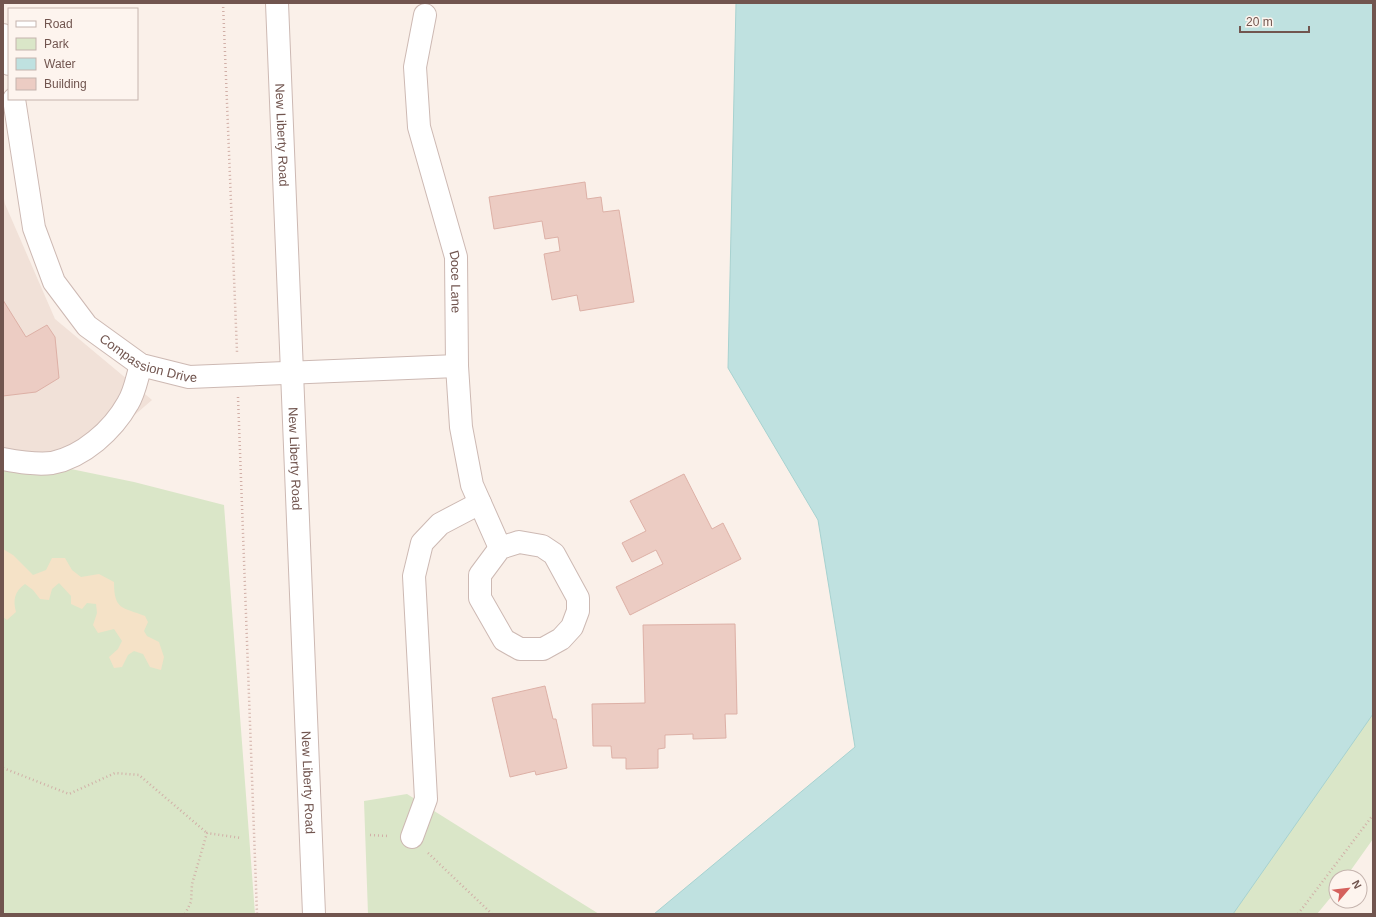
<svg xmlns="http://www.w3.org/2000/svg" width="1376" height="917" font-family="Arial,sans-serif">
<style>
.residential{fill:#f1e1d8}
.green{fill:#dae6c8}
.sand{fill:#f5e2c7}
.water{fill:#bfe1e0;stroke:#a7d2d0}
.building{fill:#ecccc3;stroke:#ddb0a6}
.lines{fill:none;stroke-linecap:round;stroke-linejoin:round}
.minor-casing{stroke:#cdb9b3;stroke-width:24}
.path{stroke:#d1afa7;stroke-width:2.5;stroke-dasharray:1 3;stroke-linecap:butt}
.minor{stroke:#fff;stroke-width:22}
.labels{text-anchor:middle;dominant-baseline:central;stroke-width:4;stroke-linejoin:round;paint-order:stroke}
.street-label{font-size:13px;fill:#71554f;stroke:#fdf4ee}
</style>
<rect width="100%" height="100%" fill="#faf0e9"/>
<path class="residential" d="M3,194L5,204L55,319L152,400L86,457L3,460Z"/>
<path class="green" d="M3,455L134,482L224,505L255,914H3Z
M1373,598V839L1346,877H1336V891L1317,914H1155Z
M407,794L599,914H368L364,801Z"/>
<path class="sand" d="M3,549L13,555L33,575L46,570L52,558H65L72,570L81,577L99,574L114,582C114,610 122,607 145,616L148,622L144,631L147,636L159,642L164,657L161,670L150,667L143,654L134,651L128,655L122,667L114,668L109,657L118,649L122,641L114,629L98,633L93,625L97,613L96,604L87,603L82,609L71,604V596L59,583L52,589L49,600L40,599L33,590L25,584C14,592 13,600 16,612L7,620L3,617Z"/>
<path class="water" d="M736,3H1373V714L1233,914H654L855,747L818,520L728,368Z"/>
<path class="building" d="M585,182L587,199L601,197L603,212L619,210L634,302L580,311L577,295L552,300L544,254L560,251L558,237L545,239L542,221L494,229L489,197Z
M3,300L26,337L47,325L55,337L59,378L36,392L3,396Z
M684,474L712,529L723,523L741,559L630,615L616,587L663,564L656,550L632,562L622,543L646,531L630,501Z
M735,624L737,714H725L726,738L693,739V734L665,735V748L658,749V768L626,769V758H612L611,746H593L592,704L645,703L643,625Z
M545,686L553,719H556L567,768L536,775L535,771L510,777L492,698Z"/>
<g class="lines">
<g class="minor-casing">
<g id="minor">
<path id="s1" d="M277,3L314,914"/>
<path id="s2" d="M425,15L415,67L419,127L456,257L457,366L461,427L472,485L500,548"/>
<path d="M3,35L9,64"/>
<path id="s3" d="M14,99L34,228L54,282L87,326L141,365L189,377L457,366"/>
<path d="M3,459C19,462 36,465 52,463C83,457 113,430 128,403C135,392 137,377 141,365"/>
<path d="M519,542L542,546L554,554L578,598V611L572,627L561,639L543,649H520L504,640L480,598V575L500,548Z"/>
<path d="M412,837L426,799L414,576L422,543L440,524L480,503"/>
</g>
</g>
<path class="path" d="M223,3L237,352
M238,397L257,914
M3,768L69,794L115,773L139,775L207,833
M370,835L389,836
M428,853L492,914
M185,914L191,902L192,884L207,833L241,838
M1298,914L1373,815"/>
<use href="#minor" class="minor"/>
</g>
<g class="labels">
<g class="street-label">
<text stroke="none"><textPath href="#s1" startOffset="132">New Liberty Road</textPath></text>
<text stroke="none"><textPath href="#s2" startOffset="273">Doce Lane</textPath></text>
<text stroke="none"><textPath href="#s3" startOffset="314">Compassion Drive</textPath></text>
<text stroke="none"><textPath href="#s1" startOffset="456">New Liberty Road</textPath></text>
<text stroke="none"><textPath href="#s1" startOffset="780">New Liberty Road</textPath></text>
</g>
</g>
<rect width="1376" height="917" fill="none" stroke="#71554f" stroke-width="8"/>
<rect x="8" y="8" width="130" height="92" fill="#fdf4ee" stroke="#c5b4ae"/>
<rect x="16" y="21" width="20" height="6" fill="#ffffff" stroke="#c5b4ae"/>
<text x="44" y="28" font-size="12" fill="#71554f">Road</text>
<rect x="16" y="38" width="20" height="12" fill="#dae6c8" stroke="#c5b4ae"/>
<text x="44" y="48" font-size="12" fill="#71554f">Park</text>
<rect x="16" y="58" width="20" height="12" fill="#bfe1e0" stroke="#c5b4ae"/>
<text x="44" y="68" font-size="12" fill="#71554f">Water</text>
<rect x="16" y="78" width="20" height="12" fill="#ecccc3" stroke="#c5b4ae"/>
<text x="44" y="88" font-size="12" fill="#71554f">Building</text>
<g transform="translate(1348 889) rotate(62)"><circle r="19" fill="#fdf4ee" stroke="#c5b4ae"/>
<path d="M0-3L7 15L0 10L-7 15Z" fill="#d5615d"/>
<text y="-6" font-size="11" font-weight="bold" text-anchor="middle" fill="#71554f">N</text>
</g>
<path d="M1240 26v6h69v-6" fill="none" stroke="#71554f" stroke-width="2"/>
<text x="1246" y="26" font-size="12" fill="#71554f" stroke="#fdf4ee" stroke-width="3" paint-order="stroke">20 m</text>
</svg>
